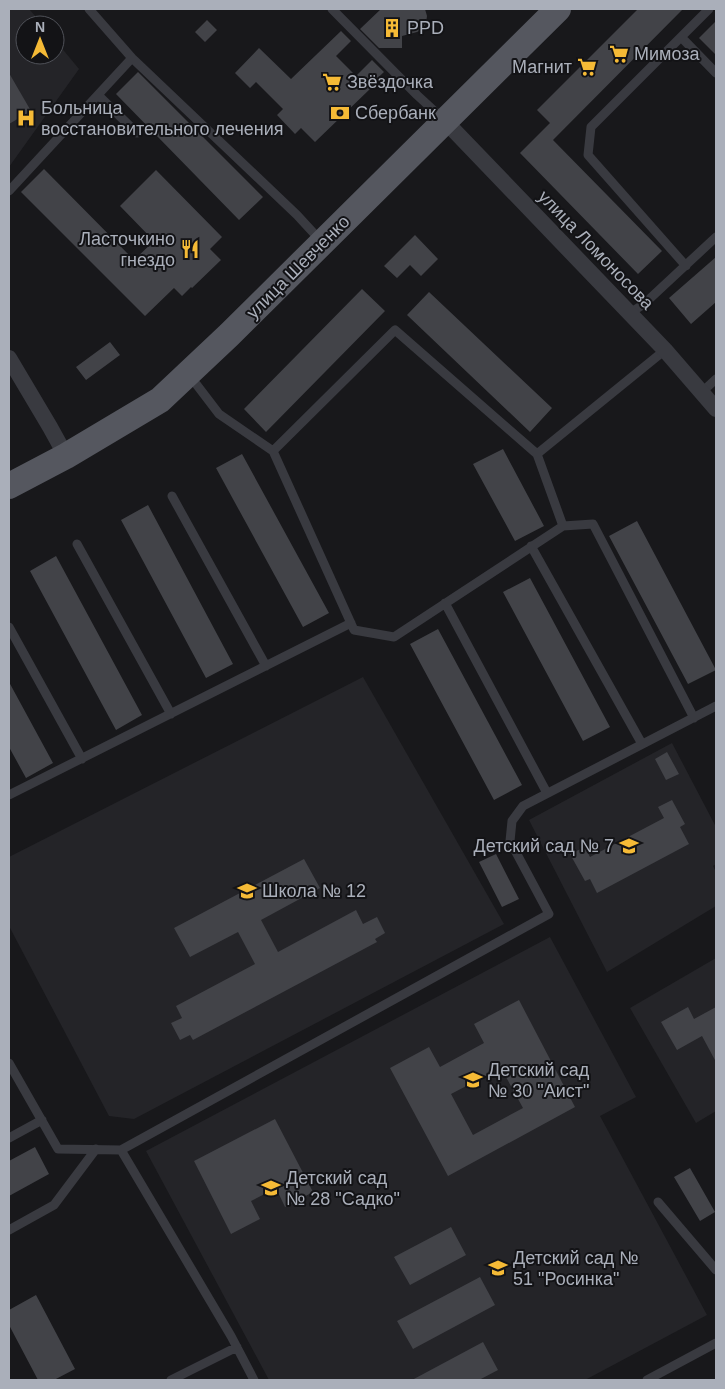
<svg xmlns="http://www.w3.org/2000/svg" width="725" height="1389" font-family="Arial,sans-serif">
<style>
.built{fill:#242428}
.building{fill:#424348;fill-rule:evenodd}
.lines{fill:none;stroke-linecap:round;stroke-linejoin:round}
.service{stroke:#393a40;stroke-width:9}
.minor{stroke:#393a40;stroke-width:16}
.primary{stroke:#55575f;stroke-width:26}
.labels{text-anchor:middle;dominant-baseline:central;stroke-width:4;stroke-linejoin:round;paint-order:stroke}
.poi-label{font-size:18px;fill:#aaafba;stroke:#131316;text-anchor:start}
.street-label{font-size:18px;fill:#aaafba;stroke:#131316}
</style>
<rect width="100%" height="100%" fill="#18181b"/>
<path class="built" d="M9,9H29L43,25H25V55H55V40L79,69L9,167Z
M363,677L504,924L134,1119L109,1116L9,926V857Z
M672,743L716,827V864L713,866L716,872V906L607,972L529,820Z
M550,937L636,1097L600,1116L707,1315L585,1380H269L146,1151Z
M716,958V1111L696,1123L630,1008Z"/>
<path class="building" d="M381,9H425L427,16L426,23L423,29L417,32L402,36V48H379L360,29Z
M638,9H683L553,140L662,251L638,274L520,153L550,123L537,110Z
M207,20L217,30L205,42L195,32Z
M716,21V55L699,38Z
M341,31L351,41L336,56L356,76L372,60L384,72L368,87L370,89L315,142L301,128L295,134L277,115L283,109L256,82L250,88L235,73L259,48L291,79Z
M138,72L263,197L239,220L116,94Z
M9,73L31,111L9,124Z
M44,169L134,260L154,241L120,206L156,170L222,237L210,249L221,260L192,288L191,287L182,296L174,288L145,316L21,192Z
M415,235L438,259L421,276L410,265L397,278L384,266Z
M716,257V302L691,324L669,298Z
M362,289L385,311L266,432L244,409Z
M429,292L552,408L530,432L407,315Z
M110,342L120,355L86,380L76,367Z
M503,449L544,526L515,541L473,464Z
M242,454L329,613L303,627L216,468Z
M148,505L233,664L206,678L121,520Z
M637,521L716,670L688,684L609,536Z
M56,556L142,715L116,730L30,571Z
M530,578L610,727L583,741L503,592Z
M438,629L522,785L494,800L410,644Z
M9,682L53,763L26,778L9,747Z
M667,752L679,774L666,780L655,759Z
M672,800L685,824L680,827L689,844L597,893L590,879L585,881L570,854L585,847L590,857L664,818L658,807Z
M496,854L519,899L502,907L479,862Z
M304,859L320,888L261,920L278,952L356,910L363,924L377,917L385,933L375,939L377,942L193,1040L190,1035L180,1040L171,1023L182,1018L176,1006L255,964L238,932L190,957L174,928Z
M519,1000L575,1107L448,1176L390,1068L429,1047L440,1067L484,1043L474,1024ZM501,1068L523,1108L473,1135L451,1094Z
M688,1007L694,1019L716,1007V1062L702,1036L677,1050L661,1022Z
M275,1119L313,1192L285,1207L276,1188L251,1201L260,1219L231,1234L194,1161Z
M35,1147L49,1174L9,1196V1161Z
M690,1168L715,1212L700,1221L674,1177Z
M451,1227L466,1255L410,1285L394,1257Z
M480,1277L495,1305L413,1349L397,1321Z
M36,1295L75,1369L54,1380H38L9,1325V1310Z
M483,1342L498,1370L479,1380H412Z"/>
<g class="lines">
<path class="service" d="M89,9L132,58L297,215L320,240
M332,9L417,95L443,119
M681,37L716,73
M98,95L137,133
M9,191L132,58
M686,266L588,155L591,127L709,9
M630,313L644,304L716,237
M190,376L219,414L273,451L395,330L537,454L665,350
M702,392L716,379
M273,451L354,630L394,637L563,526L537,454
M172,496L266,666
M563,526L593,524L694,718
M77,544L171,714
M531,546L642,744
M445,603L547,793
M9,627L82,759
M9,795L351,623
M9,1063L58,1149L121,1150L549,914L510,841L512,821L523,806L716,706
M9,1138L42,1120
M121,1150L231,1336L254,1380
M658,1202L716,1270
M9,1230L54,1205L96,1149
M171,1380L237,1347
M647,1380L716,1343"/>
<path class="minor" d="M445,121L665,350L716,409
M9,358L50,427L66,456"/>
<path class="primary" d="M9,486L66,456L160,400L229,335L558,9"/>
</g>
<defs>
<g id="building-bare" transform="scale(1.5)"><path d="M-4-6H4V6H1V3H-1V6H-4ZM-2.5-4.3h1.7v1.8h-1.7ZM.8-4.3h1.7v1.8H.8ZM-2.5-1h1.7V.8h-1.7ZM.8-1h1.7V.8H.8Z" fill="#f5ba36" stroke="#131316" stroke-width="2.5" paint-order="stroke"/></g>
<g id="supermarket-bare" transform="scale(1.5)"><path d="M-6-5.5h2.5l.6 2H6L4.5 2H-2.5L-4.4-4H-6ZM-1.5 3.2a1.3 1.3 0 1 0 .1 0ZM3 3.2a1.3 1.3 0 1 0 .1 0Z" fill="#f5ba36" stroke="#131316" stroke-width="2.5" paint-order="stroke"/></g>
<g id="bank-bare" transform="scale(1.5)"><path d="M-6-4H6V4H-6ZM0-2.3a2.3 2.3 0 1 0 0 4.6a2.3 2.3 0 1 0 0-4.6Z" fill="#f5ba36" stroke="#131316" stroke-width="2.5" paint-order="stroke"/></g>
<g id="hospital-bare" transform="scale(1.5)"><path d="M-5-5h3v3.5h4V-5h3V5h-3V1.5h-4V5h-3Z" fill="#f5ba36" stroke="#131316" stroke-width="2.5" paint-order="stroke"/></g>
<g id="restaurant-bare" transform="scale(1.5)"><path d="M-5-6h1v4h1v-4h1v4h1v-4h1v5L-1.5 .5V6h-2V.5L-5-1ZM5-6V6H3V1.5H1.5Q1.5-4 5-6Z" fill="#f5ba36" stroke="#131316" stroke-width="2.5" paint-order="stroke"/></g>
<g id="school-bare" transform="scale(1.5)"><path d="M0-5L7-2L0 1L-7-2ZM-4 1L0 2.5L4 1V4Q0 6-4 4Z" fill="#f5ba36" stroke="#131316" stroke-width="2.5" paint-order="stroke"/></g>
</defs>
<g fill-rule="evenodd">
<use href="#building-bare" x="392" y="28"/>
<use href="#supermarket-bare" x="619" y="54"/>
<use href="#supermarket-bare" x="587" y="67"/>
<use href="#supermarket-bare" x="332" y="82"/>
<use href="#bank-bare" x="340" y="113"/>
<use href="#hospital-bare" x="26" y="118"/>
<use href="#restaurant-bare" x="190" y="249"/>
<use href="#school-bare" x="629" y="846"/>
<use href="#school-bare" x="247" y="891"/>
<use href="#school-bare" x="473" y="1080"/>
<use href="#school-bare" x="271" y="1188"/>
<use href="#school-bare" x="498" y="1268"/>
</g>
<g class="labels">
<g class="poi-label">
<text x="407" y="28">PPD</text>
<text x="634" y="54">Мимоза</text>
<text x="572" y="67" text-anchor="end">Магнит</text>
<text x="347" y="82">Звёздочка</text>
<text x="41" y="108">Больница<tspan x="41" dy="21">восстановительного лечения</tspan></text>
<text x="355" y="113">Сбербанк</text>
<text x="175" y="239" text-anchor="end">Ласточкино<tspan x="175" dy="21">гнездо</tspan></text>
<text x="614" y="846" text-anchor="end">Детский сад № 7</text>
<text x="262" y="891">Школа № 12</text>
<text x="488" y="1070">Детский сад<tspan x="488" dy="21">№ 30 "Аист"</tspan></text>
<text x="286" y="1178">Детский сад<tspan x="286" dy="21">№ 28 "Садко"</tspan></text>
<text x="513" y="1258">Детский сад №<tspan x="513" dy="21">51 "Росинка"</tspan></text>
</g>
<g class="street-label">
<text transform="translate(596 250) rotate(46)">улица Ломоносова</text>
<text transform="translate(298 267) rotate(-45)">улица Шевченко</text>
</g>
</g>
<rect width="725" height="1389" fill="none" stroke="#aaafba" stroke-width="20"/>
<g transform="translate(40 40)"><circle r="24" fill="#131316" stroke="#4f5158"/>
<path d="M0-4L9 19L0 12L-9 19Z" fill="#f5ba36"/>
<text y="-8" font-size="14" font-weight="bold" text-anchor="middle" fill="#aaafba">N</text>
</g>
</svg>
